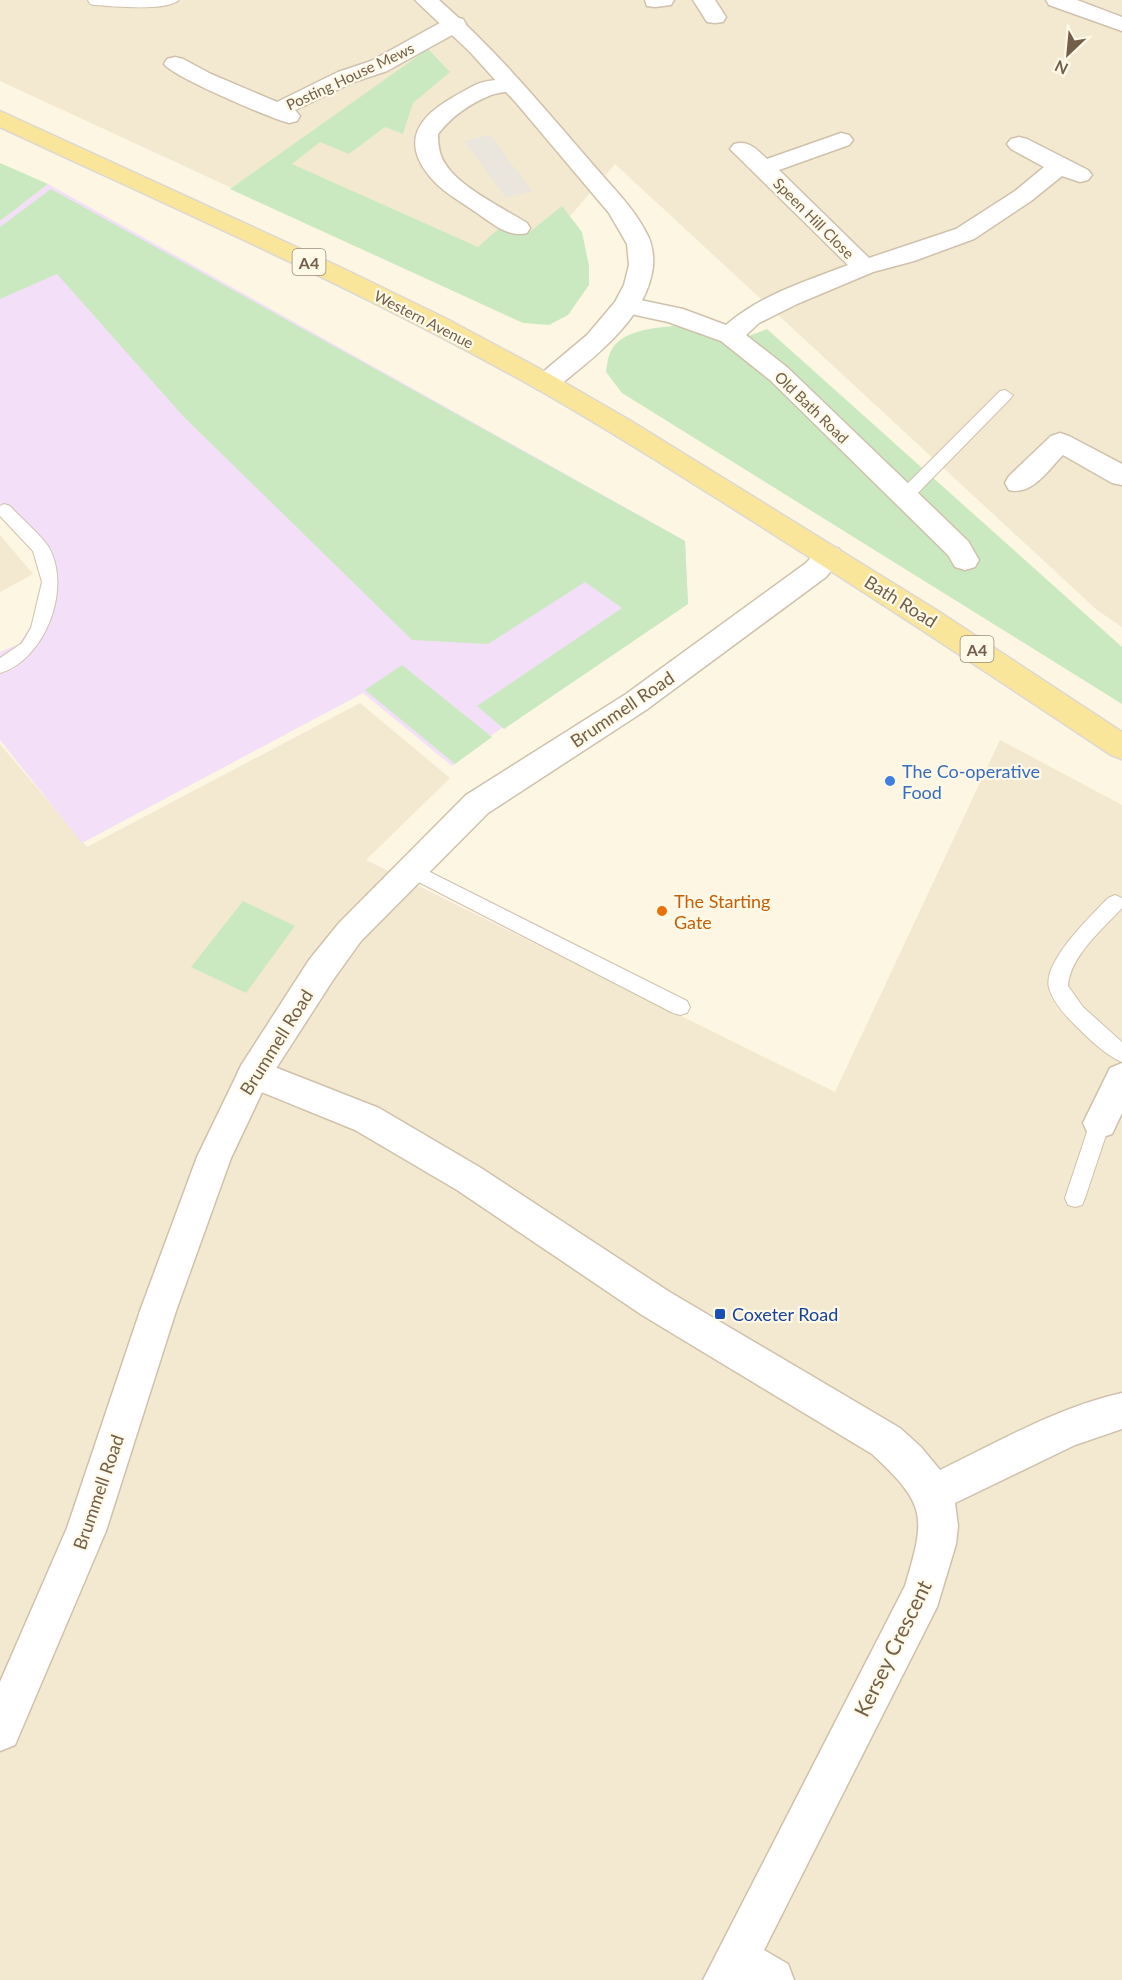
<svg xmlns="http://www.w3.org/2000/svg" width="1122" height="1980" font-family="Lato,sans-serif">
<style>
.residential{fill:#f3e9d0}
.industrial{fill:#ebe6dd}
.education{fill:#f3dff8}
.green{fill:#cbe9c1}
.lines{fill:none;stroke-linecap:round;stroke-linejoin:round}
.service-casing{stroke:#cfc1ac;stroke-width:2}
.minor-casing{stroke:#cfc1ac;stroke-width:3}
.tertiary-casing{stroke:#cfc1ac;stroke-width:3}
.primary-casing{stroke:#ddd8d3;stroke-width:3}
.service{fill:#fff;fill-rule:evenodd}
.minor{fill:#fff;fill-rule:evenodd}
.tertiary{fill:#fff;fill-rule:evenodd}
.primary{fill:#fae69a;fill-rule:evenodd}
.shop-dot{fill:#3f7fe0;stroke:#fff9e8;stroke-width:2}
.food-dot{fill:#e8710a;stroke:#fff9e8;stroke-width:2}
.transit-dot{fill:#1a4fb4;stroke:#fff9e8;stroke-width:2}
.labels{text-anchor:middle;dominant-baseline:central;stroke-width:4.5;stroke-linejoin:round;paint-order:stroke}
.far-street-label{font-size:15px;fill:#735e49;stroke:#fff9e8}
.shield{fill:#fff9e8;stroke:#9d8c79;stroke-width:1.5}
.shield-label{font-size:16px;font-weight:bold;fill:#735e49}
.street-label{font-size:18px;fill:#735e49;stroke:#fff9e8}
.shop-label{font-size:18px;fill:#366cbe;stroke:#fff9e8;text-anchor:start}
.food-label{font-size:18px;fill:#c56008;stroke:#fff9e8;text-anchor:start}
.transit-label{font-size:18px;fill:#164399;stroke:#fff9e8;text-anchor:start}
.near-street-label{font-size:21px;fill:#735e49;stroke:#fff9e8}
</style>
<rect width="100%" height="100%" fill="#fcf6e2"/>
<path class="residential" d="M0,0H1122V627L1097,610L615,164L491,308L0,81Z
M0,535L33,574L0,592Z
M360,703L450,778L366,860L835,1092L1000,740L1122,805V1980H0V744L87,847Z"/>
<path class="industrial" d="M490,135L532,191L506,198L464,141Z"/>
<path class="education" d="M48,184L685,541L688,604L496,732L452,766L363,693L82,843L0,740V652L19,644L44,604L47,566L0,514V221Z"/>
<path class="green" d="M428,49L450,72L413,103L403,134L385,127L349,154L320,142L292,164L478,247L504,224L526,235L562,206L582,232L589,266V285L568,315L549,325L523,323L230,189Z
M0,163L48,184L0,221Z
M51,189L685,541L688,604L504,729L477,706L622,608L585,582L488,644L412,640L183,416L57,274L0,299V227Z
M673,326L705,332L730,343L767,329L1122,647V704L622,393L606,372C607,365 608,355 612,349C623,330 654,328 673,326Z
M402,665L492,737L455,764L365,690Z
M243,901L295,926L246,993L191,967Z"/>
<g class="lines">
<g class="service-casing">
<path id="service" d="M88,0H179C166,12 113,6 94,5L90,4Z
M1005,390L1013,395L1010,399L910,501H898L896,497L898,493L1000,391Z
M4,504L10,506C22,519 38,532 48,546C73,587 45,660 0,673V658L22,643L31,628L42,582L33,551L0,516V506Z
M410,862L687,1001L690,1007L687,1013L680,1015L673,1013L403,874L401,869L403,864Z
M1115,895L1122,898V908C1102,930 1070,956 1068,986L1083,1007L1122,1042V1062C1105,1055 1088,1038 1075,1025C1065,1015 1053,1002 1049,988C1042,962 1092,915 1108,898Z
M1100,1114L1107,1117L1110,1123L1085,1198L1082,1205L1075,1207L1068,1205L1065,1198L1090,1123L1093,1117Z"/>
</g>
<g class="minor-casing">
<path id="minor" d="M645,0H674L671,5L655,7L647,6Z
M693,0H715L726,17L723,22L715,23L707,22Z
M1046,0H1077L1122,17V31L1049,5Z
M455,17L463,19L466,24L463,29L387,71L354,82L295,110L300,116L297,121L289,123C270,118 173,77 164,64L167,59L175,57L183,59L211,74L277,102L338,72L371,61L447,19Z
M511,78L519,80L522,85L519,90C510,92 499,92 491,95C469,104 452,116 438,134C438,144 439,156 446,165C461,188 503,208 527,223L530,228L527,233C508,238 492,223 477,213C460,201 439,190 427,173C393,127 440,104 475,85C484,80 500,80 511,78Z
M841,133L849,135L853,140L849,145L779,170L869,258L956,229L1015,191L1044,167L1011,149L1007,144L1011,139L1019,137L1027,139L1088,170L1092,175L1088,180L1080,182L1062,176L1031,201L974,239L914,261L873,272L797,304L759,323L746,335L788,368L968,541L979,560L975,567L965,570L955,567L948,555L770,380L721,341L668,322L617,311L614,305L617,299L626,297L683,309L726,325C760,295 807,281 848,265L730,149L734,144C749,140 756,149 767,159Z
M1060,433L1069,436L1122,464V485L1112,483L1063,455C1048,470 1032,496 1009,490L1005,483L1009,476L1051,436Z
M254,1059L379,1108L481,1168L668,1291L900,1428L921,1447L940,1470C998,1442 1058,1407 1122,1393V1429L1075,1445L955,1503L958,1526L956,1544L937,1607L764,1950L788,1964L794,1980H703L905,1586C926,1516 927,1505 872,1454L642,1315L457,1190L355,1130L242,1084L237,1074L242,1064Z
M1122,1063V1113L1112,1134L1100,1138L1088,1134L1083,1123L1110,1068Z"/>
</g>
<g class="tertiary-casing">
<path id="tertiary" d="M415,0H439C494,48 541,104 589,160C609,184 634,207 648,236C652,244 654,257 653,267C646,320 593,358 555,389L546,392L537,389L533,383L537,377L587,335L615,302L624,285L629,265L627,244L609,213L518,105L470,52Z
M829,546L839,549L843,556L826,577L646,710L488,813L361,941L333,980L266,1084L231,1158L176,1311L106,1531L15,1745L0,1751V1682L67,1528L140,1311L197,1157L242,1064L309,960L339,923L466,795L626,694L806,563L819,549Z"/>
</g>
<g class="primary-casing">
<path id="primary" d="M0,111L342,268L447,319L555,377L631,421L938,611L1122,732V759L1111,755C988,673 865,592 740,513C673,471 606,428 537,389C363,291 180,211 0,127Z"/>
</g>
<use href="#service" class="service"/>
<use href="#minor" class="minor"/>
<use href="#tertiary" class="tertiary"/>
<use href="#primary" class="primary"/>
</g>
<circle class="shop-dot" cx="890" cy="781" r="6"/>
<circle class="food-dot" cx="662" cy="911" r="6"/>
<rect class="transit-dot" x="714" y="1308" width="12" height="12" rx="3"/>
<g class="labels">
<g class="far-street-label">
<text transform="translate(350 76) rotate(-25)">Posting House Mews</text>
<text transform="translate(814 218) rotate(45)">Speen Hill Close</text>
<text transform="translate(424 319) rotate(27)">Western Avenue</text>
<text transform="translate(812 407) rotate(44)">Old Bath Road</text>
</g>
<g class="shield">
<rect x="292.5" y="249" width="33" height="26" rx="4.5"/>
<rect x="960.5" y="636" width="33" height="26" rx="4.5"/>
</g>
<g class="shield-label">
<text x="309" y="262">A4</text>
<text x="977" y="649">A4</text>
</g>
<g class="street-label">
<text transform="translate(901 601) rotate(32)">Bath Road</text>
<text transform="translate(622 709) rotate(-34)">Brummell Road</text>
<text transform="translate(276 1042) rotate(-58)">Brummell Road</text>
<text transform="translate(98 1492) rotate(-71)">Brummell Road</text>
</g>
<g class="shop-label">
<text x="902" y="771">The Co-operative<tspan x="902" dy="21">Food</tspan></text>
</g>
<g class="food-label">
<text x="674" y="901">The Starting<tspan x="674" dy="21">Gate</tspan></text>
</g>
<g class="transit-label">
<text x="732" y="1314">Coxeter Road</text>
</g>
<g class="near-street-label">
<text transform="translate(892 1648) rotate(-64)">Kersey Crescent</text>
</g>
</g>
<g transform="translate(1068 54) rotate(206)" stroke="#fff9e8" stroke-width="4.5" paint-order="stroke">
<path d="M0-4.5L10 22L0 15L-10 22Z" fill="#735e49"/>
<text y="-9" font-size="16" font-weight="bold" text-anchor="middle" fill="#735e49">N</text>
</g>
</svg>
